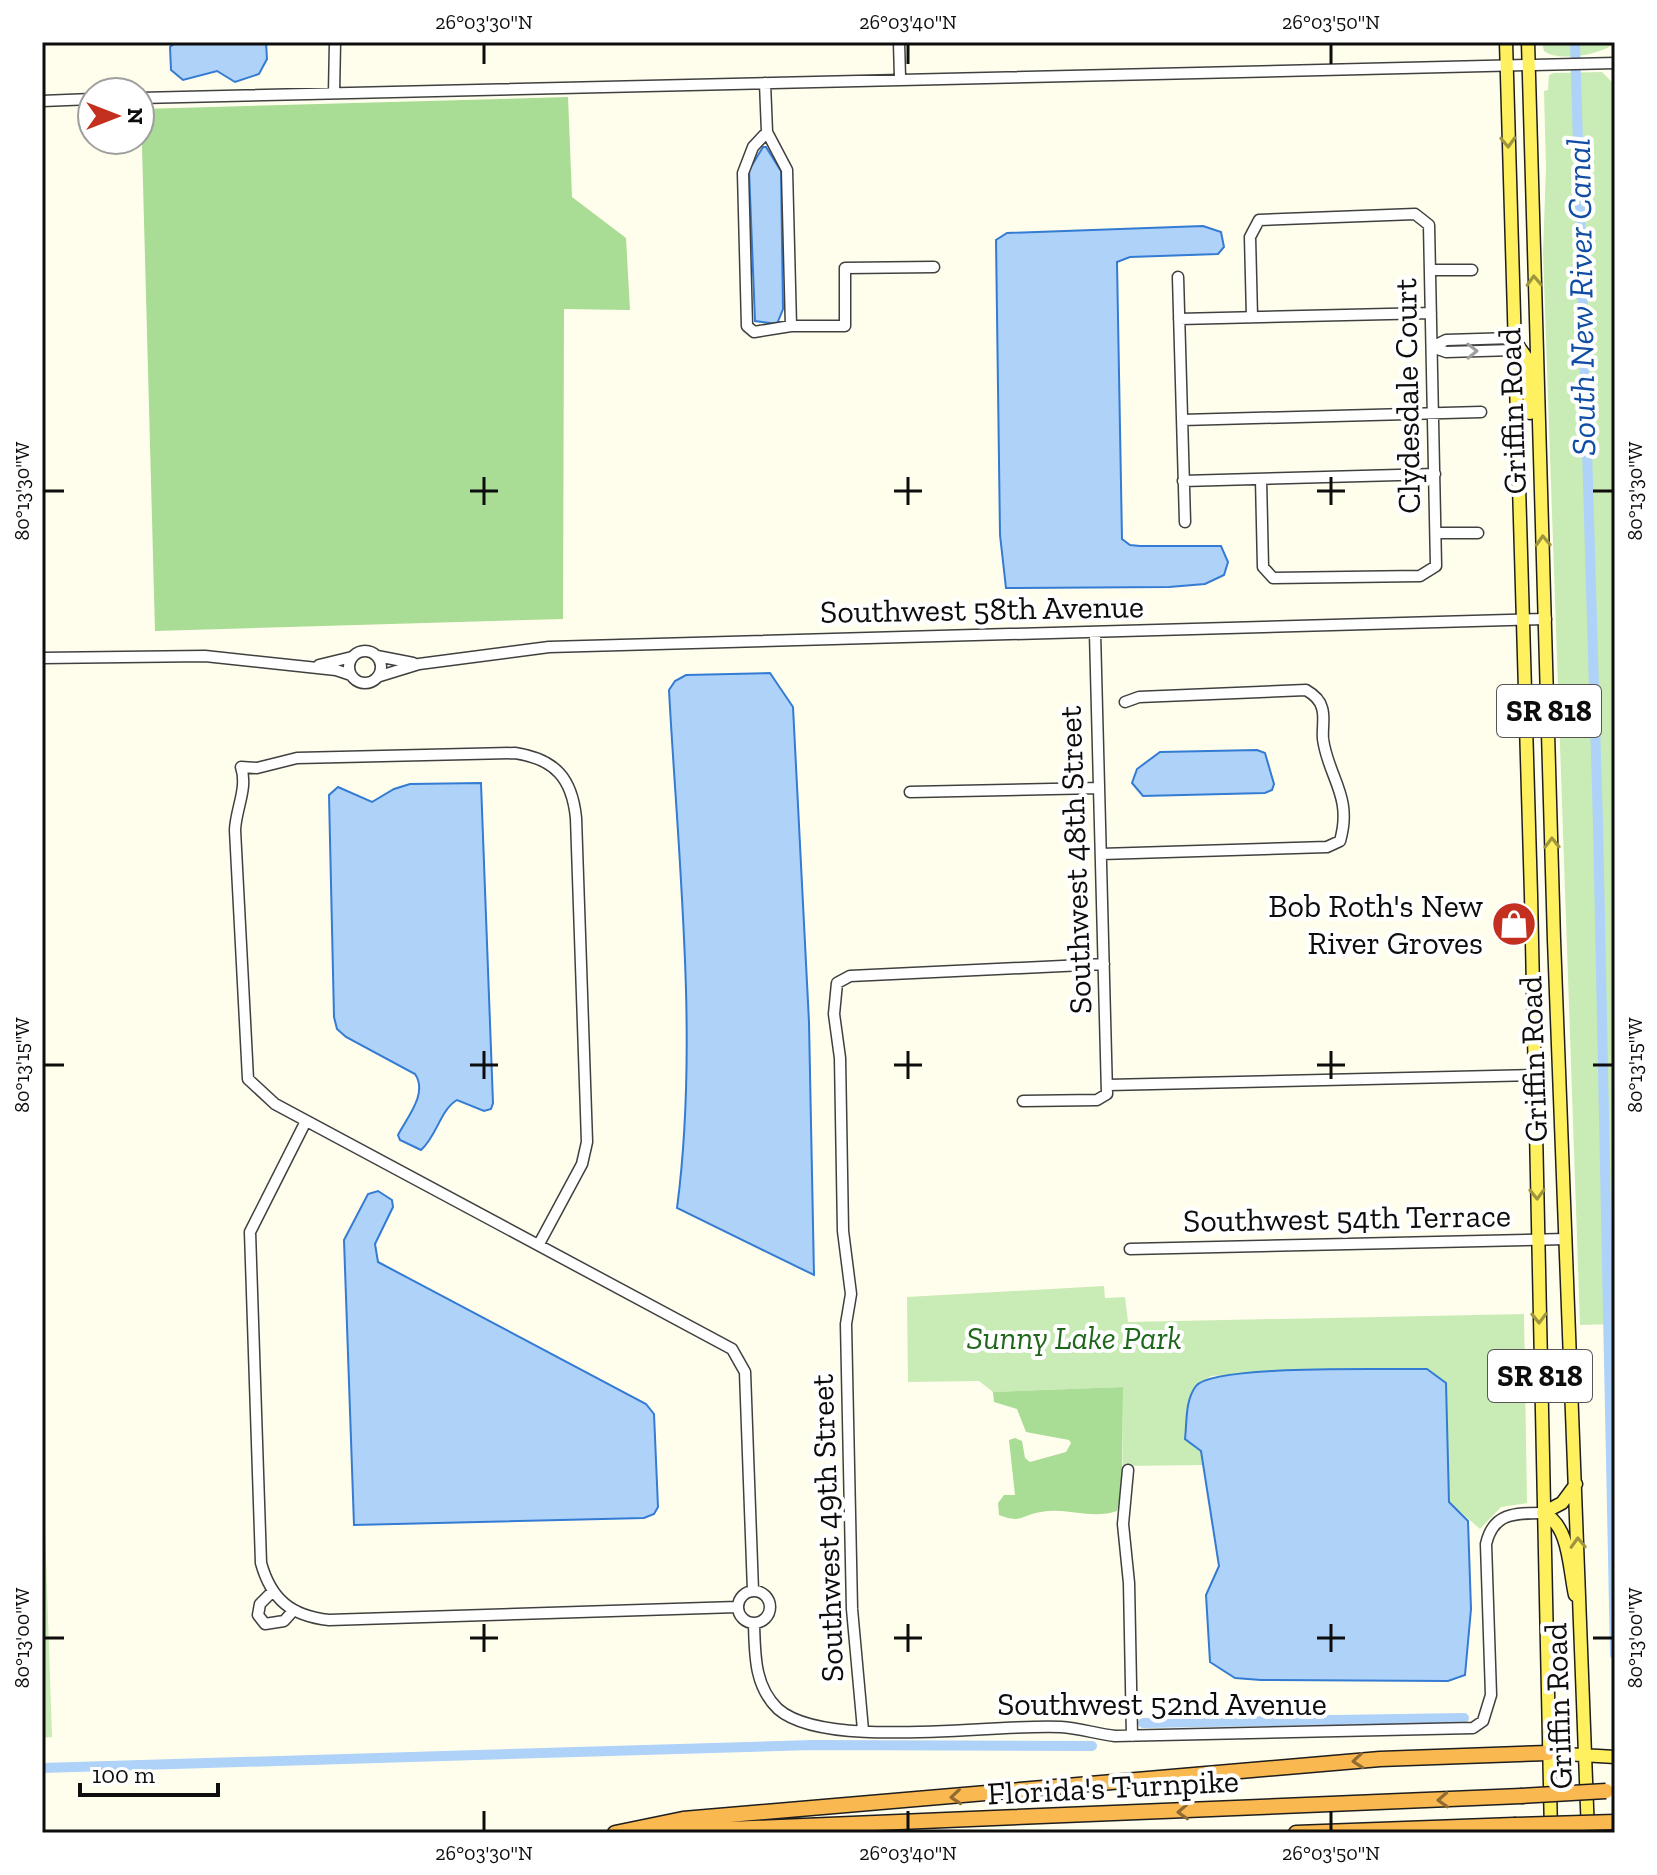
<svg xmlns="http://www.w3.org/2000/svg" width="1657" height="1875" font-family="'Zilla Slab',serif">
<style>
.green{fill:#c9ebb5}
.forest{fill:#a9dc94}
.water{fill:#afd2f9;stroke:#337bd3;stroke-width:2}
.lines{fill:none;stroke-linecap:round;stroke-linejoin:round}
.canal{stroke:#afd2f9;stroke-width:10}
.minor-casing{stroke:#404040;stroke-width:13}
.major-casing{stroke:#1e1e1e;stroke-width:15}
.highway-casing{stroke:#1e1e1e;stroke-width:17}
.minor{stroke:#fff;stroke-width:10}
.major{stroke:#fef05e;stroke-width:12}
.highway{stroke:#fab850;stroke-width:14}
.highway-bridge-casing{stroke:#1e1e1e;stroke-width:17;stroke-linecap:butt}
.highway-bridge{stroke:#fab850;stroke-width:14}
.oneway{stroke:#9e953e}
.oneway2{stroke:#9e9e9e}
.oneway3{stroke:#8f6b32}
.ticks{fill:none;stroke:#0d0d0d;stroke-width:3}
.labels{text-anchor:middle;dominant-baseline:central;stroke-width:8;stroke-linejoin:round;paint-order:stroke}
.shield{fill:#fff;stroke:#565656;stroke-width:2}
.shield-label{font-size:30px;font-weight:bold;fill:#0d0d0d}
.street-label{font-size:32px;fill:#0d0d0d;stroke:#fff}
.poi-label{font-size:32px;fill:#0d0d0d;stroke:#fff;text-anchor:end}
.park-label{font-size:32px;font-style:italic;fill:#1f671b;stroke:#fff}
.water-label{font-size:34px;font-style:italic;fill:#114da4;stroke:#fff}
.neatline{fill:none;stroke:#0d0d0d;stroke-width:3}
.ticks-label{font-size:20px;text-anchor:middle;fill:#0d0d0d}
</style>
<rect width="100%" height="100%" fill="#fffeed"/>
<path class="green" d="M1542,42H1613V44C1601,55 1557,62 1544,51Z
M1602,72L1614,84L1615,109V1324L1580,1325L1543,252L1546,168L1544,91L1548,90L1549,75L1554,73Z
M1104,1286L1105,1298L1125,1297L1128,1322L1524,1314L1527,1503L1501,1507L1480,1529L1449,1502L1446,1384L1427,1369L1292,1370L1211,1376L1197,1385L1188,1405L1185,1439L1201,1451L1204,1465L1123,1466V1387L993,1392L979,1381L908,1382L907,1297Z
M42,1440L52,1737L42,1738Z"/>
<path class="forest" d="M568,97L572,197L626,238L630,310L564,309L563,619L155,631L141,109Z
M1123,1387L1122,1492L1117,1511C1092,1520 1066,1507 1041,1512C1021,1515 1022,1524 999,1515L998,1503L1004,1495H1015L1009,1440L1015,1438L1022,1441L1025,1458L1030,1462L1066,1452L1071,1443L1069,1440L1026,1432L1017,1409L994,1402L993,1392Z"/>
<path class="water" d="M176,42H266L267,59L259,74L235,82L217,71L183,80L171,70L170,47Z
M763,147H766L781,171L783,309L777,324L755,321L749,170Z
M1203,226L1221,232L1224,247L1218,254L1130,257L1117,262L1122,539L1130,545L1140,546H1221L1228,562L1224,575L1205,584L1169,587L1006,588L1000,535L996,240L1007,233Z
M770,673L793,707L809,1022L814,1275L677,1208C699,1042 678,857 669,690L675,681L686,675Z
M1257,750L1265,753L1274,784L1272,790L1265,793L1143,796L1132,783L1137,769L1160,752Z
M481,783L493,1103L491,1109L484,1111L457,1100C440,1110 437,1136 421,1150L400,1140L398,1135C408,1116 428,1093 415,1074L346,1037L337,1029L334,1017L329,795L338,787L372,802L394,789L410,784Z
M378,1191L392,1200L393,1207L375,1244L378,1262L646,1404L654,1414L658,1507L654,1514L644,1518L354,1525L344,1240L368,1194Z
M1427,1369L1446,1383L1449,1502L1468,1521L1471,1609L1465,1675L1448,1681L1261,1680L1235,1678L1210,1662L1206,1595L1219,1566L1201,1451L1185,1439C1187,1422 1185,1400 1196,1386C1213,1364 1392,1370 1427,1369Z"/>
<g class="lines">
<path class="canal" d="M1575,42L1598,824L1615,1655
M1143,1723L1464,1718
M42,1768L813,1745L1092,1746"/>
<g class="minor-casing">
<path id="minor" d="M899,42L900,78
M765,83L767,132L787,170L791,326
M334,93L335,42
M140,98L1615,63
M42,101L92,99
M767,132L753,147L743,173L747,326L754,332L791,326H845V268L934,267
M1430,270H1472
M1178,277L1185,522
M1252,317L1250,237L1259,220L1415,214L1429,225L1436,566L1420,576L1273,578L1263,567L1261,479
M1179,319L1431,313
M1432,347L1446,352L1514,350
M1432,347L1446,340L1513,338
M1182,420L1481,412
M1183,481L1435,474
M1437,533H1478
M349 667a16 16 0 1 1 32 0a16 16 0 1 1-32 0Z
M377,656L413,663
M42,658L205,656L336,670L351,675
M319,665L352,657
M380,676L419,664L549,647L1546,619
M910,792L1099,788
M1101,854L1327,847L1340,841C1353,796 1328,777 1323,739C1322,729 1325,717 1322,708C1320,699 1313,694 1306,690L1139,697L1125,702
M1108,1085L1534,1075
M1023,1101L1097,1100L1107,1094L1095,633
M306,1121L250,1232L261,1563C271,1599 291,1616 329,1620L737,1607
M539,1244L582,1164L587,1142L576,818C572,778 555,759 515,753L297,758L257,768L241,767C248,788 236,808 235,830L248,1079L275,1104L732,1349L745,1372L753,1591
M1130,1249L1566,1239
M1128,1470L1123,1524L1129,1583L1132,1736
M738 1607a16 16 0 1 1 32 0a16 16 0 1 1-32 0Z
M272,1592L260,1604L258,1615L265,1624L284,1621L293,1611
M754,1624C755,1654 754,1686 778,1709C826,1751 995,1723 1061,1727C1079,1728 1097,1734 1115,1736L1473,1728L1483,1721L1491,1695L1486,1544C1493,1513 1514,1513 1543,1513
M863,1730L852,1609L846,1324L851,1294L843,1231L840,1058L834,1014L837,983L850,976L1104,964"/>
</g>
<g class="major-casing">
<path id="major" d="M1506,42L1531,895L1551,1833
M1528,42L1554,940L1588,1833
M1514,340L1528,360L1530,413
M1543,1513C1570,1525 1569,1569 1575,1595
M1543,1513L1562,1503L1576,1484
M1548,1753L1615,1757"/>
</g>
<g class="highway-casing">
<path id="highway" d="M658,1832L1521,1796
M615,1833L683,1819L1380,1759L1548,1753
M1296,1833L1514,1825"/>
</g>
<use href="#minor" class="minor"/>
<use href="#major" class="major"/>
<use href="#highway" class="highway"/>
<g class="highway-bridge-casing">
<path id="highway-bridge" d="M1521,1796L1606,1791
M1514,1825L1615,1822"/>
</g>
<use href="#highway-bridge" class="highway-bridge"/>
</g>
<defs><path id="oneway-chevron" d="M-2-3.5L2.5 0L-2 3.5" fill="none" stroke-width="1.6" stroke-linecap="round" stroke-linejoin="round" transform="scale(2)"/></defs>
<g class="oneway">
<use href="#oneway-chevron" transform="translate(1508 142) rotate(88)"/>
<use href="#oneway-chevron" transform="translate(1534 281) rotate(-92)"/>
<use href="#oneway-chevron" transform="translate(1543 541) rotate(-92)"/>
<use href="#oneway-chevron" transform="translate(1552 843) rotate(-91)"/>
<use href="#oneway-chevron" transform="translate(1537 1194) rotate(89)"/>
<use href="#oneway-chevron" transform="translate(1539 1318) rotate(89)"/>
<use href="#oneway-chevron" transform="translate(1578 1543) rotate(-92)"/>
</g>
<use class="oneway2" href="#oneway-chevron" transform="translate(1472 351) rotate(-1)"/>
<g class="oneway3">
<use href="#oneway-chevron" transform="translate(1358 1761) rotate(175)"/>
<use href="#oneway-chevron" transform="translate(956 1797) rotate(175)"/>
<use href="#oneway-chevron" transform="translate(1443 1800) rotate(177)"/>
<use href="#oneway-chevron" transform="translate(1183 1812) rotate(177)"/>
</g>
<path class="ticks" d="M484,44V64M908,44V64M1331,44V64M484,477V505M908,477V505M1331,477V505M44,491H64M470,491H498M894,491H922M1317,491H1345M1593,491H1613M484,1051V1079M908,1051V1079M1331,1051V1079M44,1065H64M470,1065H498M894,1065H922M1317,1065H1345M1593,1065H1613M484,1624V1652M908,1624V1652M1331,1624V1652M44,1638H64M470,1638H498M894,1638H922M1317,1638H1345M1593,1638H1613M484,1811V1831M908,1811V1831M1331,1811V1831"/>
<defs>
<g id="shop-disc" transform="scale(2.3)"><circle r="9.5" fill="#c3301f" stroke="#fff"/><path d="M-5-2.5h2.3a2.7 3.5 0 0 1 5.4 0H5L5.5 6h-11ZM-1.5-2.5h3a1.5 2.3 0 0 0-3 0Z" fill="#fff"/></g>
</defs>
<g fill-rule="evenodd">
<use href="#shop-disc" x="1514" y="924"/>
</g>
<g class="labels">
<g class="shield">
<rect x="1497" y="685" width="104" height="52" rx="6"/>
<rect x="1488" y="1350" width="104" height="52" rx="6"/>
</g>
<g class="shield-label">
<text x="1549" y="711">SR 818</text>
<text x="1540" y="1376">SR 818</text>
</g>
<g class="street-label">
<text transform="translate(1407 396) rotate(-91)">Clydesdale Court</text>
<text transform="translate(1512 411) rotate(-92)">Griffin Road</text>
<text transform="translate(982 609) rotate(-1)">Southwest 58th Avenue</text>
<text transform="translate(1075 860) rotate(-92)">Southwest 48th Street</text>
<text transform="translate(1533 1059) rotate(-92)">Griffin Road</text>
<text transform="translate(1347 1218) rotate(-1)">Southwest 54th Terrace</text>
<text transform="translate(827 1528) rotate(-92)">Southwest 49th Street</text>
<text x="1162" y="1704">Southwest 52nd Avenue</text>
<text transform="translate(1558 1706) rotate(-92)">Griffin Road</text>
<text transform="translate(1113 1787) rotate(-3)">Florida's Turnpike</text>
</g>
<g class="poi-label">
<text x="1483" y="906">Bob Roth's New<tspan x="1483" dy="37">River Groves</tspan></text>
</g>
<g class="park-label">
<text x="1074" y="1338">Sunny Lake Park</text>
</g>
<g class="water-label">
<text transform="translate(1581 297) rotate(-91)">South New River Canal</text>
</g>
</g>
<rect width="1657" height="1875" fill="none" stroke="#ffffff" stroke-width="88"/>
<g transform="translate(116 116) rotate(90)"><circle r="38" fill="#ffffff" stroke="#9e9e9e" stroke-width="2"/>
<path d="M0-6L14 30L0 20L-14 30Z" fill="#c3301f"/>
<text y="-12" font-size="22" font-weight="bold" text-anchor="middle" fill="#0d0d0d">N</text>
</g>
<path d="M80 1783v12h138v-12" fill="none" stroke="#0d0d0d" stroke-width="4"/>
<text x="92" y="1783" font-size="24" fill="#0d0d0d" stroke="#ffffff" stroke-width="6" paint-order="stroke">100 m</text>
<rect x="44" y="44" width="1569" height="1787" class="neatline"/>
<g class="ticks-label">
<text x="484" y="29">26°03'30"N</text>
<text x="908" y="29">26°03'40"N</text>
<text x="1331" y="29">26°03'50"N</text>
<text transform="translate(1635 491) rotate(-90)" y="7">80°13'30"W</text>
<text transform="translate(22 491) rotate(-90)" y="7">80°13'30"W</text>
<text transform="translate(1635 1065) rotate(-90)" y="7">80°13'15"W</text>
<text transform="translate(22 1065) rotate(-90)" y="7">80°13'15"W</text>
<text transform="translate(1635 1638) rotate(-90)" y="7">80°13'00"W</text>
<text transform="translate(22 1638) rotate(-90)" y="7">80°13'00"W</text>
<text x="484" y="1860">26°03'30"N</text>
<text x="908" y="1860">26°03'40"N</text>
<text x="1331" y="1860">26°03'50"N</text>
</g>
</svg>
